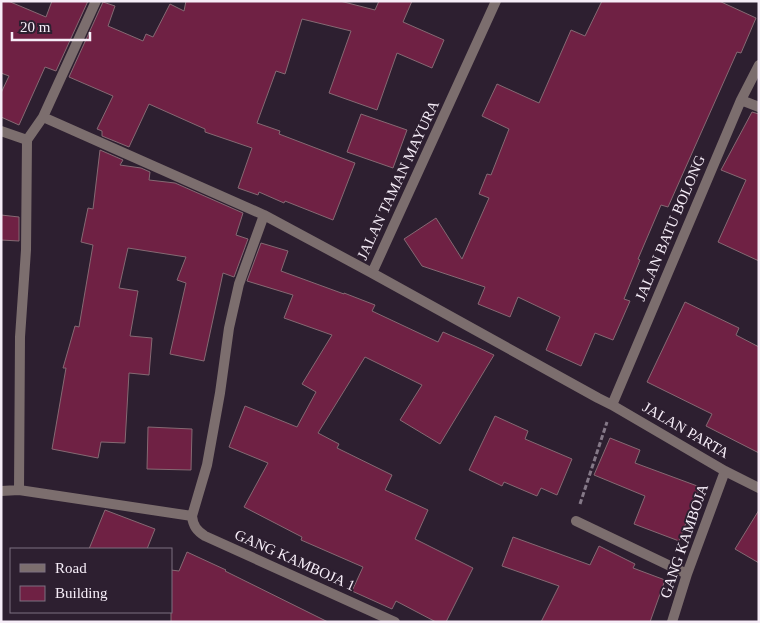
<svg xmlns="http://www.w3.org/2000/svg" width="760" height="623" font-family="'Times New Roman',serif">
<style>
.building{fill:#6f2144;stroke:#856973}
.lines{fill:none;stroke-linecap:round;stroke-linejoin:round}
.path{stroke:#857988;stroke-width:3;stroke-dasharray:5 2.5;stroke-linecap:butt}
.street{stroke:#7c6e6e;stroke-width:10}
.labels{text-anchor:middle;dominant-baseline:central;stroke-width:4;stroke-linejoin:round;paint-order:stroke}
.street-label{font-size:15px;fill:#f6edf8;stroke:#2d1f30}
</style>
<rect width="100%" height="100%" fill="#2d1f30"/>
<path class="building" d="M1,1H8L46,17L52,1H88L56,71L45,67L19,125L1,117V93L9,76L1,73Z
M186,1H340L375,10L379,1H412L403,22L444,40L432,68L397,53L377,110L329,93L351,31L302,19L285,74L276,71L257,123L280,131L279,134L355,163L333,220L285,201L284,203L259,192L258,195L238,188L252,148L205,132V129L149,104L129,147L102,136V131L97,129L113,96L69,77L103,2L115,6L108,26L143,41L146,34L153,37L170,4L184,11Z
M602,1H719L756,18L741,53L737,52L668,207L661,205L638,259L640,260L624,299L630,301L613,340L595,333L581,366L546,350L560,317L518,297L510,317L478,304L485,287L422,266L404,239L436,218L462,259L489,198L479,194L487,174L491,175L509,129L482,116L497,84L539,103L571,30L585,36Z
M752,112L759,114V261L718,242L746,180L721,170Z
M361,114L407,130L393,168L347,152Z
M100,150L123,160L120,165L141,168L150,172L149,180L175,183L243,213L236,235L248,239L234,277L223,273L204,361L170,354L186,283L177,280L186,257L128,248L119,288L138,291L130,336L152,338L149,375L129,373L125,443L101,442L98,458L52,449L66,368H63L75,326L79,327L93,245L81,242L88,208L93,209Z
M1,215L19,217V241L1,240Z
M261,243L288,251L281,271L344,294V293L375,305L372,311L438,342L443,332L475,346L494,355L440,444L400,420L422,385L365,357L318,433L339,444L337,448L392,475L385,490L428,510L415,539L473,568L446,622H436L396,601L392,609L352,591L363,567L301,540L302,537L244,507L268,463L229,447L245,406L297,427L316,392L302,384L332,335L284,318L293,295L247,281Z
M685,302L739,328L736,335L759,347V453L706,426L712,414L647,382Z
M495,416L528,431L525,439L572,459L557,495L541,488L537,496L504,482L502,486L469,470Z
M148,427L192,429L191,470L147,469Z
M610,438L640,450L635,463L700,487L679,541L634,524L645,496L594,475Z
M105,510L155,529L147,549H89Z
M759,510V563L735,549Z
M513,537L590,565L599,546L635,564L633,568L665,580L650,622H541L559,586L502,566Z
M187,552L226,570L225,571L328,622H171V570L179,571Z"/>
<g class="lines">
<path class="path" d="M580,504L607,422"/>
<path class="street" d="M496,1L372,273L598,398L612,405L725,471L759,488
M741,100L759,107
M43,117L264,215L372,273
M1,131L27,140
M27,140L43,117L96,1
M264,215L239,284L229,328L220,393L207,465L192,516C193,526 197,531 205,536L395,622
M612,405L741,100L759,65
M19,490L192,516
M1,491L19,490L20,337L26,250L27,140
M576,521L687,574
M672,622L687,574L725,471"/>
</g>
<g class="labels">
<g class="street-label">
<text transform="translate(398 180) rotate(-65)">JALAN TAMAN MAYURA</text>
<text transform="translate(670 228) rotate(-67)">JALAN BATU BOLONG</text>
<text transform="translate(686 430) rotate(30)">JALAN PARTA</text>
<text transform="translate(684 541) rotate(-71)">GANG KAMBOJA</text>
<text transform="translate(295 560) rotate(24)">GANG KAMBOJA 1</text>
</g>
</g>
<rect width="760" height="623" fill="none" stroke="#f6edf8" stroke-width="5"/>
<rect x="10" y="548" width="162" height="65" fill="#2d1f30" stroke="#7d7180"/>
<rect x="20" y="564" width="25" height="8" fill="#7c6e6e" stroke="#7d7180"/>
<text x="55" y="573" font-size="15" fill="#f6edf8">Road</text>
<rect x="20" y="586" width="25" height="15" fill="#6f2144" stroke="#7d7180"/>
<text x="55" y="598" font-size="15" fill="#f6edf8">Building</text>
<path d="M12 32v8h78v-8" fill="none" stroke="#f6edf8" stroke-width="2.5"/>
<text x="20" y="32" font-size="15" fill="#f6edf8" stroke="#2d1f30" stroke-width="4" paint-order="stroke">20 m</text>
</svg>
